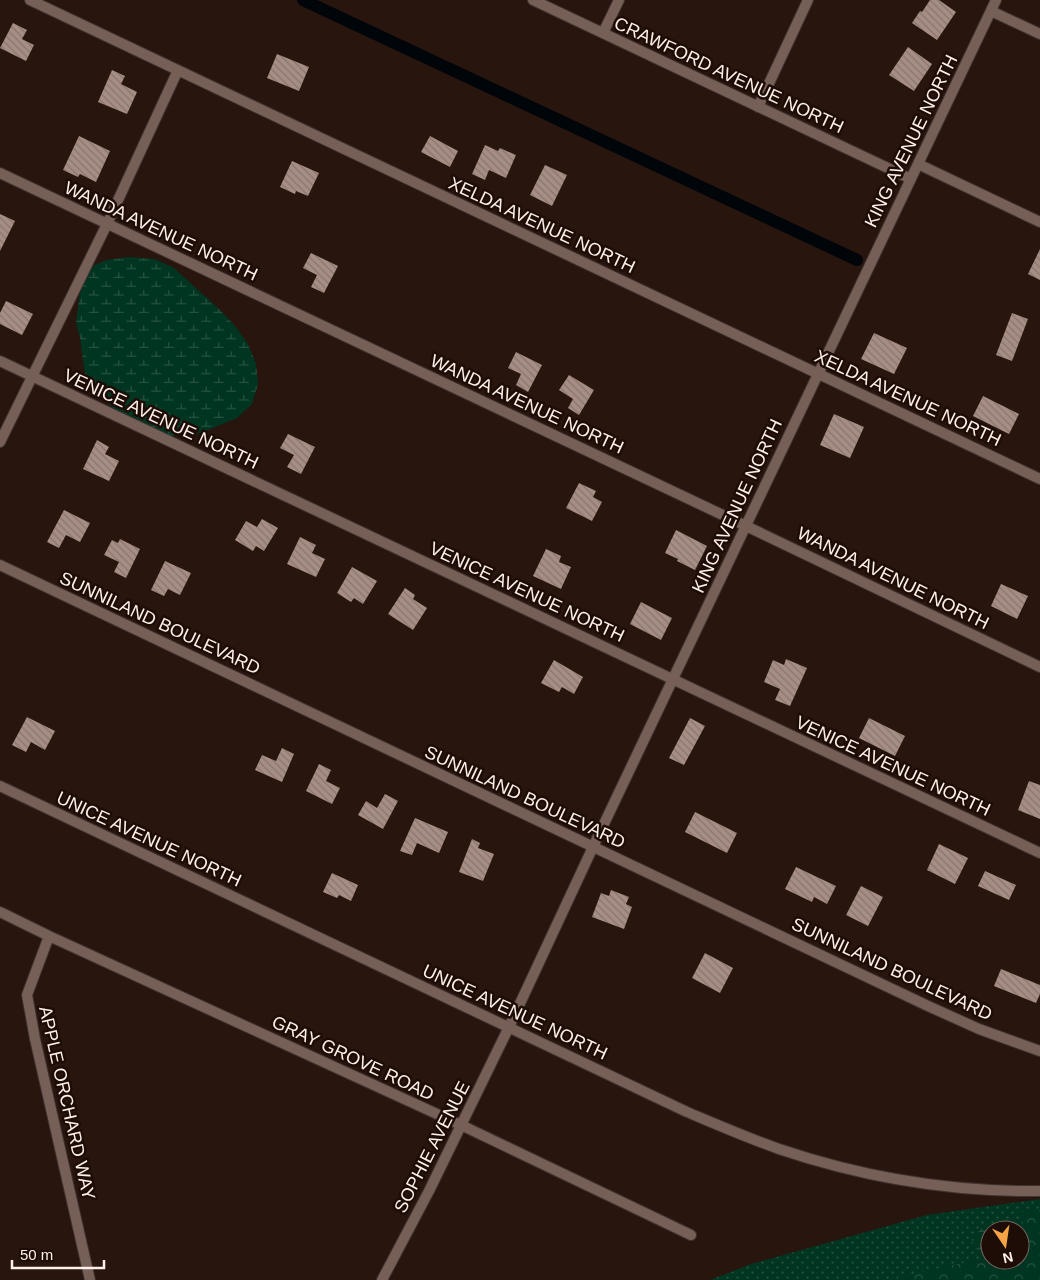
<svg xmlns="http://www.w3.org/2000/svg" width="1040" height="1280" viewBox="0 0 1040 1280" font-family="Helvetica,sans-serif">
  <defs>
    <pattern id="grass-dots" width="8" height="8" patternUnits="userSpaceOnUse" patternTransform="scale(1.25)"><rect width="8" height="8" fill="#003521"/><path d="M2 2h.1M6 6h.1" fill="none" stroke="#265341" stroke-width="1.8" stroke-linecap="round"/></pattern>
    <pattern id="wetland-marsh" width="20" height="14" patternUnits="userSpaceOnUse" patternTransform="scale(1.25)"><rect width="20" height="14" fill="#003521"/><path d="M1 5h8M5 5V1M11 12h8M15 12V8" fill="none" stroke="#265341"/></pattern>
    <pattern id="park-crowns" width="20" height="18" patternUnits="userSpaceOnUse" patternTransform="scale(1.25)"><rect width="20" height="18" fill="#003521"/><path d="M2 6a3 3 0 1 1 6 0M12 15a3 3 0 1 1 6 0" fill="none" stroke="#265341"/></pattern>
    <pattern id="building-back-hatch" width="6" height="6" patternUnits="userSpaceOnUse" patternTransform="scale(1.25)"><rect width="6" height="6" fill="#a78e85"/><path d="M-1 5l2 2M0 0l6 6M5-1l2 2" fill="none" stroke="#87766f"/></pattern>
  </defs>
  <rect width="100%" height="100%" fill="#28150e"/>
  <path fill="url(#grass-dots)" d="M1040,1199V1225L984,1226L991,1280H710L751,1264L927,1215Z"/>
  <path fill="url(#wetland-marsh)" fill-rule="evenodd" d="M129,257L155,259L174,268L220,310L235,326L248,344L256,364L258,384L252,404L237,418L201,433L169,436L115,411L85,375L80,338L76,322L80,292L83,280L91,267L106,260Z
    M1009,1223L1040,1225V1280H991L971,1239L984,1226ZM990,1230H1020V1260H990Z"/>
  <path fill="url(#park-crowns)" d="M1040,1210V1280H886L990,1257V1260H1020V1250L1029,1248L1020,1211Z"/>
  <g fill="none" stroke-linecap="round" stroke-linejoin="round">
    <path stroke="#00050a" stroke-width="12" d="M303,0L857,260"/>
  </g>
  <path fill="url(#building-back-hatch)" d="M930,0H939L956,12L937,40L912,23L920,11L922,12Z
    M13,23L27,30L22,39L34,45L26,61L0,48Z
    M908,47L932,64L914,91L889,75Z
    M277,54L309,67L299,91L267,78Z
    M112,70L125,76L121,84L137,92L127,114L98,102Z
    M79,136L110,151L96,182L80,174L78,177L63,170Z
    M430,136L458,151L450,167L421,152Z
    M485,145L498,151L500,148L516,155L506,178L489,170L485,180L472,174Z
    M292,161L319,173L308,196L296,191L295,194L280,187Z
    M545,165L567,175L552,206L530,195Z
    M0,214L15,221L0,251Z
    M1040,249V280L1028,274Z
    M311,253L338,266L324,293L311,287L317,275L303,268Z
    M6,301L33,314L22,335L0,324V313Z
    M1012,313L1028,319L1012,361L996,355Z
    M874,333L907,348L894,374L861,359Z
    M516,352L542,365L528,392L516,385L521,374L508,368Z
    M569,375L594,390L579,415L568,408L573,399L559,390Z
    M983,396L1019,414L1009,434L973,416Z
    M834,414L864,427L850,458L820,445Z
    M288,434L315,447L301,474L287,467L294,455L280,448Z
    M97,440L109,447L105,454L119,461L109,481L83,469Z
    M579,483L596,491L593,497L602,502L592,521L566,508Z
    M64,510L90,523L80,542L66,535L59,548L47,542Z
    M262,519L278,528L264,551L256,546L253,551L235,540L246,521L257,527Z
    M676,530L707,546L695,570L677,561L678,559L665,553Z
    M300,537L316,545L312,553L325,559L316,577L287,564Z
    M120,539L140,549L126,578L114,572L119,562L104,555L112,540L118,543Z
    M546,549L561,556L559,562L571,567L561,589L533,576Z
    M165,561L191,573L180,595L168,589L164,596L151,590Z
    M352,567L377,581L363,604L354,598L351,602L337,593Z
    M1001,584L1028,596L1017,619L991,606Z
    M405,588L415,595L413,599L427,608L413,630L388,614Z
    M641,602L672,618L661,640L630,624Z
    M786,659L807,668L790,706L775,700L780,689L764,682L773,660L784,665Z
    M554,660L583,677L574,694L562,687L559,692L541,683Z
    M27,717L55,731L45,750L31,742L26,752L12,745Z
    M690,718L705,726L684,765L669,758Z
    M869,718L905,736L895,756L859,738Z
    M282,748L294,754L282,782L255,770L262,755L276,761Z
    M319,764L331,770L326,781L340,788L332,804L306,791Z
    M1029,781L1040,785V819L1018,810Z
    M385,794L398,801L383,829L358,815L366,801L377,808Z
    M695,812L737,833L727,853L685,832Z
    M415,818L448,832L439,853L417,843L412,855L400,851Z
    M472,839L480,843L478,848L494,854L483,881L459,872Z
    M939,844L968,858L955,884L927,870Z
    M796,867L836,886L827,904L814,897L812,902L785,889Z
    M985,871L1016,885L1009,900L978,886Z
    M332,873L358,885L351,901L339,895L337,898L323,892Z
    M861,886L883,897L868,926L846,915Z
    M611,890L629,897L626,904L632,907L624,929L592,917L601,893L609,896Z
    M705,953L733,968L720,993L692,978Z
    M1001,969L1040,985V994L1036,1003L994,986Z"/>
  <g fill="none" stroke-linecap="round" stroke-linejoin="round">
    <g stroke="#3f322f" stroke-width="12">
      <path id="street" d="M30,0L1040,479
        M533,0L911,179
        M991,11L1040,34
        M603,33L619,0
        M758,107L808,0
        M918,164L1040,222
        M0,173L746,526L1040,667
        M0,361L1040,853
        M0,442L107,224L178,70
        M0,565L928,1006L979,1029L1040,1051
        M0,786L687,1112C718,1125 748,1138 779,1149C862,1177 952,1192 1040,1191
        M0,912L49,936L461,1125L691,1235
        M49,936L27,995L35,1039L90,1280
        M382,1280L429,1191L509,1027L593,847L996,0"/>
    </g>
    <use href="#street" stroke="#765f57" stroke-width="10"/>
  </g>
  <g text-anchor="middle" dominant-baseline="central" stroke-width="5" stroke-linejoin="round" paint-order="stroke">
    <g font-size="18" fill="#fdf0ea" stroke="#1e0c06">
      <text transform="translate(729 75) rotate(25)">CRAWFORD AVENUE NORTH</text>
      <text transform="translate(911 141) rotate(-64)">KING AVENUE NORTH</text>
      <text transform="translate(542 225) rotate(25)">XELDA AVENUE NORTH</text>
      <text transform="translate(161 231) rotate(25)">WANDA AVENUE NORTH</text>
      <text transform="translate(908 398) rotate(25)">XELDA AVENUE NORTH</text>
      <text transform="translate(527 404) rotate(25)">WANDA AVENUE NORTH</text>
      <text transform="translate(161 419) rotate(25)">VENICE AVENUE NORTH</text>
      <text transform="translate(737 506) rotate(-65)">KING AVENUE NORTH</text>
      <text transform="translate(893 578) rotate(26)">WANDA AVENUE NORTH</text>
      <text transform="translate(527 592) rotate(25)">VENICE AVENUE NORTH</text>
      <text transform="translate(160 623) rotate(25)">SUNNILAND BOULEVARD</text>
      <text transform="translate(893 766) rotate(25)">VENICE AVENUE NORTH</text>
      <text transform="translate(525 797) rotate(25)">SUNNILAND BOULEVARD</text>
      <text transform="translate(149 839) rotate(25)">UNICE AVENUE NORTH</text>
      <text transform="translate(892 969) rotate(25)">SUNNILAND BOULEVARD</text>
      <text transform="translate(515 1012) rotate(25)">UNICE AVENUE NORTH</text>
      <text transform="translate(353 1058) rotate(25)">GRAY GROVE ROAD</text>
      <text transform="translate(67 1103) rotate(77)">APPLE ORCHARD WAY</text>
      <text transform="translate(432 1147) rotate(-63)">SOPHIE AVENUE</text>
    </g>
  </g>
  <g transform="translate(1005 1245) rotate(167)"><circle r="24" fill="#1e0c06" stroke="#776761"/>
  <path d="M0-4L9 19L0 12L-9 19Z" fill="#f5a345"/>
  <text y="-8" font-size="14" font-weight="bold" text-anchor="middle" fill="#fdf0ea">N</text>
  </g>
  <path d="M12 1260v8h92v-8" fill="none" stroke="#fdf0ea" stroke-width="2.5"/>
  <text x="20" y="1260" font-size="15" fill="#fdf0ea" stroke="#1e0c06" stroke-width="4" paint-order="stroke">50 m</text>
</svg>
